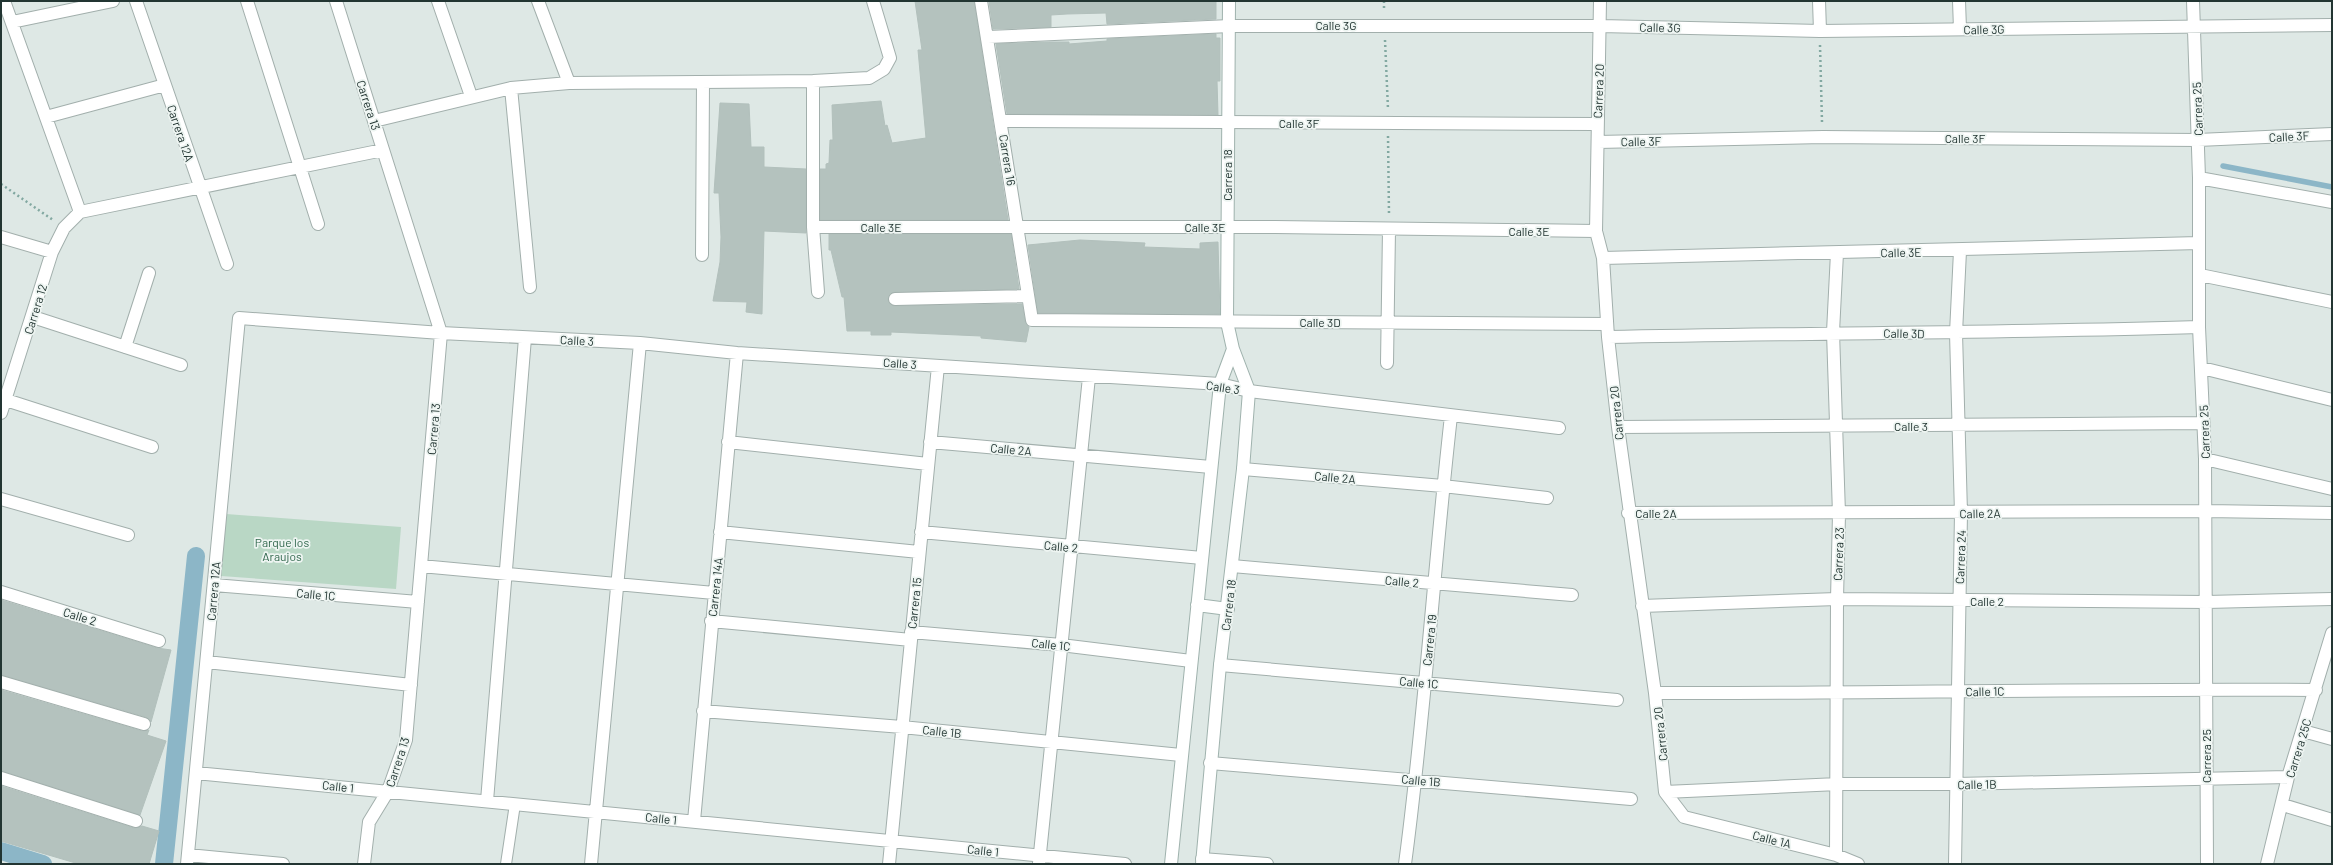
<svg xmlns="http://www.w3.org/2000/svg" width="2333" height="865" viewBox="0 0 2333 865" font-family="Barlow,sans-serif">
  <rect width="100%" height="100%" fill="#dee8e5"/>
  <path fill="#b9d7c5" d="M226,514L401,527L396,589L221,576Z"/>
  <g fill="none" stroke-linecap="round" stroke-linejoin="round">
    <path stroke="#8cb6c7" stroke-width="5.5" d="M2223,166L2332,187"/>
    <path stroke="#8cb6c7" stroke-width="18" d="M1,851L43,864
      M164,864L196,556"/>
  </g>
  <path fill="#b4c2be" stroke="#b2c0bc" d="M915,1H974L1008,220H820V169H826V164L829,163L830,140H833L832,105L881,101L885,126L887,125L892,143L926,138L918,50H922Z
    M989,1H1216V19L1107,24L1106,13L1067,14L1051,15V27L993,29Z
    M1216,34V38H1220V81H1217L1218,115L1007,114L996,44L1050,42H1069V44L1107,41V39Z
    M720,103L749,104L751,147H764V167L806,169V233L764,231L762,314L746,312L747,302L713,301L720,262L721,237L719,193H714Z
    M829,234H1011L1019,289L895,292L889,295L888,300L891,305L895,306L1022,304L1025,321L1029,327L1026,342L981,338V336L891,332V335H871V331H847L844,297H842L831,250H829Z
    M1080,240L1145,243L1144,247L1200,249V243L1218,242L1220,314L1038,313L1028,245Z
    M1,600L157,648L171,650L151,722L146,717L1,675Z
    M1,690L142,731L149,730L147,735L166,741L140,815L1,771Z
    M1,786L134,828L142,826L159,831L149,864H79L1,841Z"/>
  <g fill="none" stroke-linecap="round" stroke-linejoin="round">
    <g stroke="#a2afac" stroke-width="12">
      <path id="lane" d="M506,864L515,804"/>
    </g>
    <g stroke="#a2afac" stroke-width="14">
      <path id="street" d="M4,1L80,212
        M136,1L227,264
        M247,1L318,224
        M336,1L441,333L406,740L388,791L369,822L364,864
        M438,1L471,96
        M538,1L569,83
        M981,1L1032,320L1607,324
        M1600,1L1596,231L1603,258L1608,337L1618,427L1655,693L1665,792L1684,817L1836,855L1858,864
        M1819,1L1820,31
        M1959,1L1960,29
        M2193,1L2199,178V327L2205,459L2207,864
        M12,22L113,1
        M988,37L1230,26H1600L1820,31L2332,25
        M813,81V227L818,292
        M511,88L530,287
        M46,117L165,85
        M374,121L511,88L569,83L813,81L869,78L884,69L890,58L873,1
        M1002,121L1597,124
        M1598,142L1823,137L2198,140L2332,134
        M2199,178L2332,202
        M80,212L383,150
        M813,227H1275L1596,231
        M1,237L52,252
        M702,255L703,82
        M1603,258L2199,243
        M2200,275L2332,302
        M895,299L1028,296
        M33,317L181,365
        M1608,337C1805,333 2002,333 2199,327
        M125,347L149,273
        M1387,363L1389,230
        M2202,368L2332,400
        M6,400L152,447
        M1,413L52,252L64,228L80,212
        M1618,427L2204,423
        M728,442L928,464
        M930,442L1211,467
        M2205,459L2332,489
        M1243,469L1443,486L1547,498
        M1,499L128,535
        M1628,513L2206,511L2332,513
        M720,532L919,552
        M921,532L1202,558
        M421,566L714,593
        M1232,566L1572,595
        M214,585L418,602
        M1,592L159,641
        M1642,606L1837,599L2207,602L2332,599
        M711,621L911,640
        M911,632L1061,645L1191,661
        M207,662L411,685
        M1220,665L1617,700
        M1,682L144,724
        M1655,693C1875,694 2096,688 2316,690
        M703,711L902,727L1181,755
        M2303,731L2332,739
        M1210,763L1631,799
        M196,773L1125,864
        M1,778L136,821
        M1665,792L1838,784H1956L2288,777
        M487,801L525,338
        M2283,805L2332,820
        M694,821L737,353
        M188,855L283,864
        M1836,855L1837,599L1839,514L1833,332L1837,253
        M1202,859L1267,864
        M1039,863L1089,377
        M187,864L239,318L441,333L640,343L737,353L1220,384L1249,391L1559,428
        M591,864L640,343
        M889,864L938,366
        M1405,864C1425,715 1434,565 1451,416
        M1955,864L1961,513L1956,333L1960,251
        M2267,864L2288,777L2332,633"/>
    </g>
    <g stroke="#9fb2ad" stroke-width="14">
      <path id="secondary" d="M1197,605L1228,609
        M1171,864L1220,384L1233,349
        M1202,864L1220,665L1243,469L1249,391L1233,349L1227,322L1229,1"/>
    </g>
    <path stroke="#82a8a1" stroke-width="2.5" stroke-dasharray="2 3" stroke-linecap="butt" d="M1384,1V11
      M1385,40L1388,109
      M1820,45L1822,122
      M1388,136L1389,215
      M1,184L53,220"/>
    <use href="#lane" stroke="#fff" stroke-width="10"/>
    <use href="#street" stroke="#fff" stroke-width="12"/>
    <use href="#secondary" stroke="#fff" stroke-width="12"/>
  </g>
  <g text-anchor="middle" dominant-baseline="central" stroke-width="3.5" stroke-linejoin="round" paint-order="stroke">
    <g font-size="12" fill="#223532" stroke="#eef5f2">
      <text x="1336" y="25">Calle 3G</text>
      <text transform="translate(1660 27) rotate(1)">Calle 3G</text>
      <text transform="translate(1984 29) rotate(-1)">Calle 3G</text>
      <text transform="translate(1598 91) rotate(-88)">Carrera 20</text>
      <text transform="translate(369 105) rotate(72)">Carrera 13</text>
      <text transform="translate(2197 109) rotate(-92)">Carrera 25</text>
      <text x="1299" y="123">Calle 3F</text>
      <text transform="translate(181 133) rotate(71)">Carrera 12A</text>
      <text transform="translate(2289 136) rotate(-3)">Calle 3F</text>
      <text x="1965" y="138">Calle 3F</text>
      <text transform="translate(1641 141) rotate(-1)">Calle 3F</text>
      <text transform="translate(1008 160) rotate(81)">Carrera 16</text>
      <text transform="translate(1227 175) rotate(-90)">Carrera 18</text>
      <text x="881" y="227">Calle 3E</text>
      <text x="1205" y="227">Calle 3E</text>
      <text x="1529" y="231">Calle 3E</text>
      <text transform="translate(1901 252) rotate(-1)">Calle 3E</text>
      <text transform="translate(35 309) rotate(-73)">Carrera 12</text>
      <text x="1320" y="322">Calle 3D</text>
      <text transform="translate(1904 333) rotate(1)">Calle 3D</text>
      <text transform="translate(577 340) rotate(3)">Calle 3</text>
      <text transform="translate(900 363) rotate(4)">Calle 3</text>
      <text transform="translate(1223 387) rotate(8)">Calle 3</text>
      <text transform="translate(1616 413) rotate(-96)">Carrera 20</text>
      <text x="1911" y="426">Calle 3</text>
      <text transform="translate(433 429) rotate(-85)">Carrera 13</text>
      <text transform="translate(2204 432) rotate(-92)">Carrera 25</text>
      <text transform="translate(1011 449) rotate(5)">Calle 2A</text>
      <text transform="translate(1335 477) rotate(5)">Calle 2A</text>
      <text x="1656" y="513">Calle 2A</text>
      <text transform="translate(1980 513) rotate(-1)">Calle 2A</text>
      <text transform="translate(1061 546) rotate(5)">Calle 2</text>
      <text transform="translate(1838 554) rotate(-88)">Carrera 23</text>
      <text transform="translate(1960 557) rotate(-88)">Carrera 24</text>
      <text transform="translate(1402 581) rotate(5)">Calle 2</text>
      <text transform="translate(715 587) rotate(-84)">Carrera 14A</text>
      <text transform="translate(213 591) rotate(-85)">Carrera 12A</text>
      <text transform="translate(316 594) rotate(5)">Calle 1C</text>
      <text x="1987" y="601">Calle 2</text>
      <text transform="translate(914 603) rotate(-84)">Carrera 15</text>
      <text transform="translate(1228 605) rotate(-83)">Carrera 18</text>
      <text transform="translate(80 616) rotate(17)">Calle 2</text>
      <text transform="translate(1429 640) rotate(-84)">Carrera 19</text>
      <text transform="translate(1051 644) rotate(6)">Calle 1C</text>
      <text transform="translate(1419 682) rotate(5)">Calle 1C</text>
      <text transform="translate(1985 691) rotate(-1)">Calle 1C</text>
      <text transform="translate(942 731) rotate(6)">Calle 1B</text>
      <text transform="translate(1660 734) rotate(-96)">Carrera 20</text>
      <text transform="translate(2298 748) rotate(-73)">Carrera 25C</text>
      <text transform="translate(2206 756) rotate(-90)">Carrera 25</text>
      <text transform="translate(397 762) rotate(-72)">Carrera 13</text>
      <text transform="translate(1421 780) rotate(5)">Calle 1B</text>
      <text transform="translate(1977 784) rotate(-1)">Calle 1B</text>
      <text transform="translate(338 786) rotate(6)">Calle 1</text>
      <text transform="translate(661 818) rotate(6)">Calle 1</text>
      <text transform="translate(1772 839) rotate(14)">Calle 1A</text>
      <text transform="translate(983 850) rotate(6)">Calle 1</text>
    </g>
    <g font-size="12" fill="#31674d" stroke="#eef5f2">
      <text x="282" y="542">Parque los<tspan x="282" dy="14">Araujos</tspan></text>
    </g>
  </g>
  <rect width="2333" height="865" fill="none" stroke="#223532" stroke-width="4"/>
</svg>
